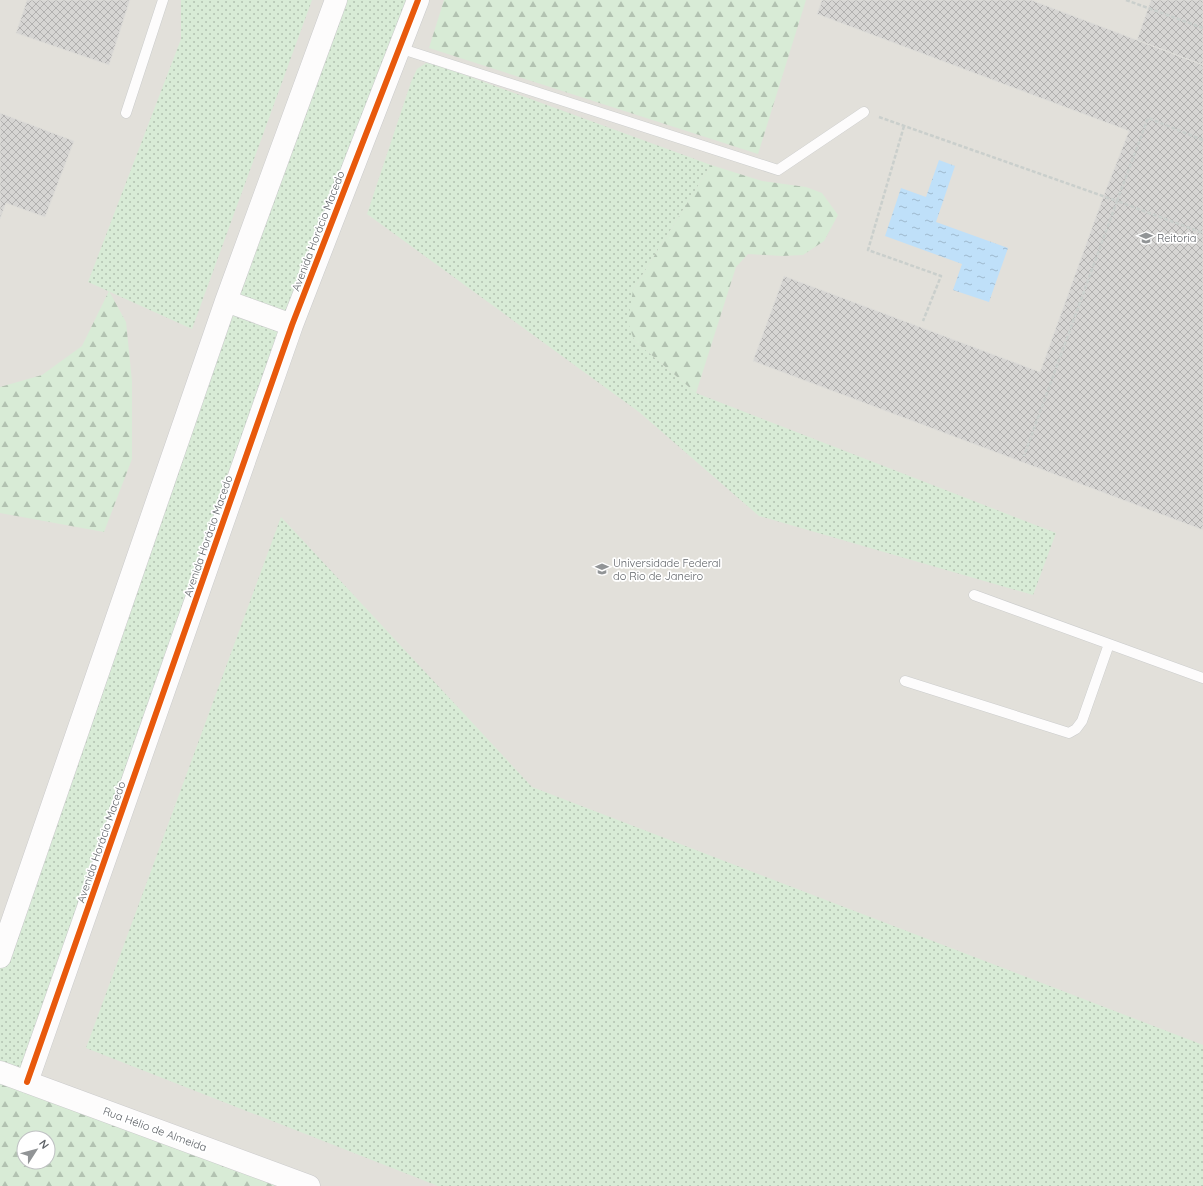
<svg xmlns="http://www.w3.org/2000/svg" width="1203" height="1186" viewBox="0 0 1203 1186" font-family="Quicksand,sans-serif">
  <defs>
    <pattern id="grass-dots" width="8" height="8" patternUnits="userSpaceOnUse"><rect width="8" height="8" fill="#d8ebd6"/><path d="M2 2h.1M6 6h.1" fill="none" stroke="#b2c2b1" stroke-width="1.8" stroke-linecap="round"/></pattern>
    <pattern id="forest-firs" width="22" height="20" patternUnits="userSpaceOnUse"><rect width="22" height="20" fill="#d8ebd6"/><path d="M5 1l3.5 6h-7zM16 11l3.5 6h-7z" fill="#b2c2b1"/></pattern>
    <pattern id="water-ripples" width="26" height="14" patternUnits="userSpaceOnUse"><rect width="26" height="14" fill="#bfe0f9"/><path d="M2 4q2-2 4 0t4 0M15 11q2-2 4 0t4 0" fill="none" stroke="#9eb9cd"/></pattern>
    <pattern id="building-cross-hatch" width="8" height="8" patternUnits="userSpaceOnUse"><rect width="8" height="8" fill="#d6d5d3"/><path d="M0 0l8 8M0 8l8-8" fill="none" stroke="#b1b0af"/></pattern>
  </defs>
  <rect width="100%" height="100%" fill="#efeeea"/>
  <path fill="#e2e0da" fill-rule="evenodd" d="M0,0H1203V1186H0ZM24,1138H48V1162H24Z"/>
  <path fill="url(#grass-dots)" d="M181,0H312L192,329L88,282L181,39Z
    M336,0H418L27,1082L0,1072V957Z
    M426,63L440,66L711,165L633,290L634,340L696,393L1056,533L1033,595L759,516L639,412L367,214L411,82L417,69Z
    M281,517L532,787L1203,1045V1186H438L86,1048Z"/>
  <path fill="url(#forest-firs)" fill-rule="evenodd" d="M444,0H806L758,154L429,48Z
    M711,165L762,181L806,187L822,193L838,215L824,241L803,255L782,256L748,254L736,267L696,393L634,340L628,322L633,290Z
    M109,291L126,322L132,381V459L104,532L0,513V387L42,375L82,346Z
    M0,1077L276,1186H0ZM24,1138H48V1162H24Z"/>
  <path fill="url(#water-ripples)" d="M939,160L955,166L936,222L1008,248L989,302L953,290L962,264L885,236L901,188L926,197Z"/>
  <path fill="url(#building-cross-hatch)" stroke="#deddd9" d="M27,0H130L109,65L16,33Z
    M822,0H1031L1203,65V530L753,361L784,276L1040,372L1102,200L1129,131L817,14Z
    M1151,0H1203V65L1137,40Z
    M0,113L74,141L45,217L6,203L0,219Z"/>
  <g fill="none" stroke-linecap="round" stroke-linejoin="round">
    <g stroke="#cbcccc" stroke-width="11">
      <path id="lane" d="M399,48L778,170L864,112
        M126,113L163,0
        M974,595L1203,678
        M905,681L1069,733L1076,729L1082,721L1109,644"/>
    </g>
    <g stroke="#cacacb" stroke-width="23">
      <path id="secondary" d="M226,301L292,325
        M0,957L226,301L336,0
        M0,1072L309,1186
        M27,1082L292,325L418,0"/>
    </g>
    <path stroke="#cacfcc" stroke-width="2.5" stroke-dasharray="4 2" stroke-linecap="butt" d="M1126,0L1203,28
      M879,117L1117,201L1024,456
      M904,126L868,250L941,276L923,321
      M1203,140L1148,118L1117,201L1203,233"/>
    <use href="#lane" stroke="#fdfcfc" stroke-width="10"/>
    <use href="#secondary" stroke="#fdfcfc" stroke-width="22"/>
    <g stroke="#fff" stroke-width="8">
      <path id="cycleway" d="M27,1082L292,325L418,0"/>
    </g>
    <use href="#cycleway" stroke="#e8590c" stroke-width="6"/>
  </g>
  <defs>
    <g id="university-bare" transform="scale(1.08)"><path d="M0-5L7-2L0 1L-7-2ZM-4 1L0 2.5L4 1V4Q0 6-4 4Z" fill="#919496" stroke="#fff" stroke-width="2.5" paint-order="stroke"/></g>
  </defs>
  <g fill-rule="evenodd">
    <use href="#university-bare" x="1146" y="238"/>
    <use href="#university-bare" x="602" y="569"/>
  </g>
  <g text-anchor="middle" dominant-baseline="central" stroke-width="3.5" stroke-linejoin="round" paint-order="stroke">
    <g font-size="11" fill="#5f6368" stroke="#fff">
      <text transform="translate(318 231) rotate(-69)">Avenida Horácio Macedo</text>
      <text transform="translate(208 536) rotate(-71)">Avenida Horácio Macedo</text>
      <text transform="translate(101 842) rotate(-71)">Avenida Horácio Macedo</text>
      <text transform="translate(155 1129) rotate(20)">Rua Hélio de Almeida</text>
    </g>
    <g font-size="11" fill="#5f6368" stroke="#fff" text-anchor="start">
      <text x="1157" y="238">Reitoria</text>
      <text x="613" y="563">Universidade Federal<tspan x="613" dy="13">do Rio de Janeiro</tspan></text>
    </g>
  </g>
  <g transform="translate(36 1150) rotate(54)"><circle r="19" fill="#ffffff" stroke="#bfc1c3"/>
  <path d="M0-3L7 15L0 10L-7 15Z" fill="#919496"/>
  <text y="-6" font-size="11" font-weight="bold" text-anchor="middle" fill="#5f6368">N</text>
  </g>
</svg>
